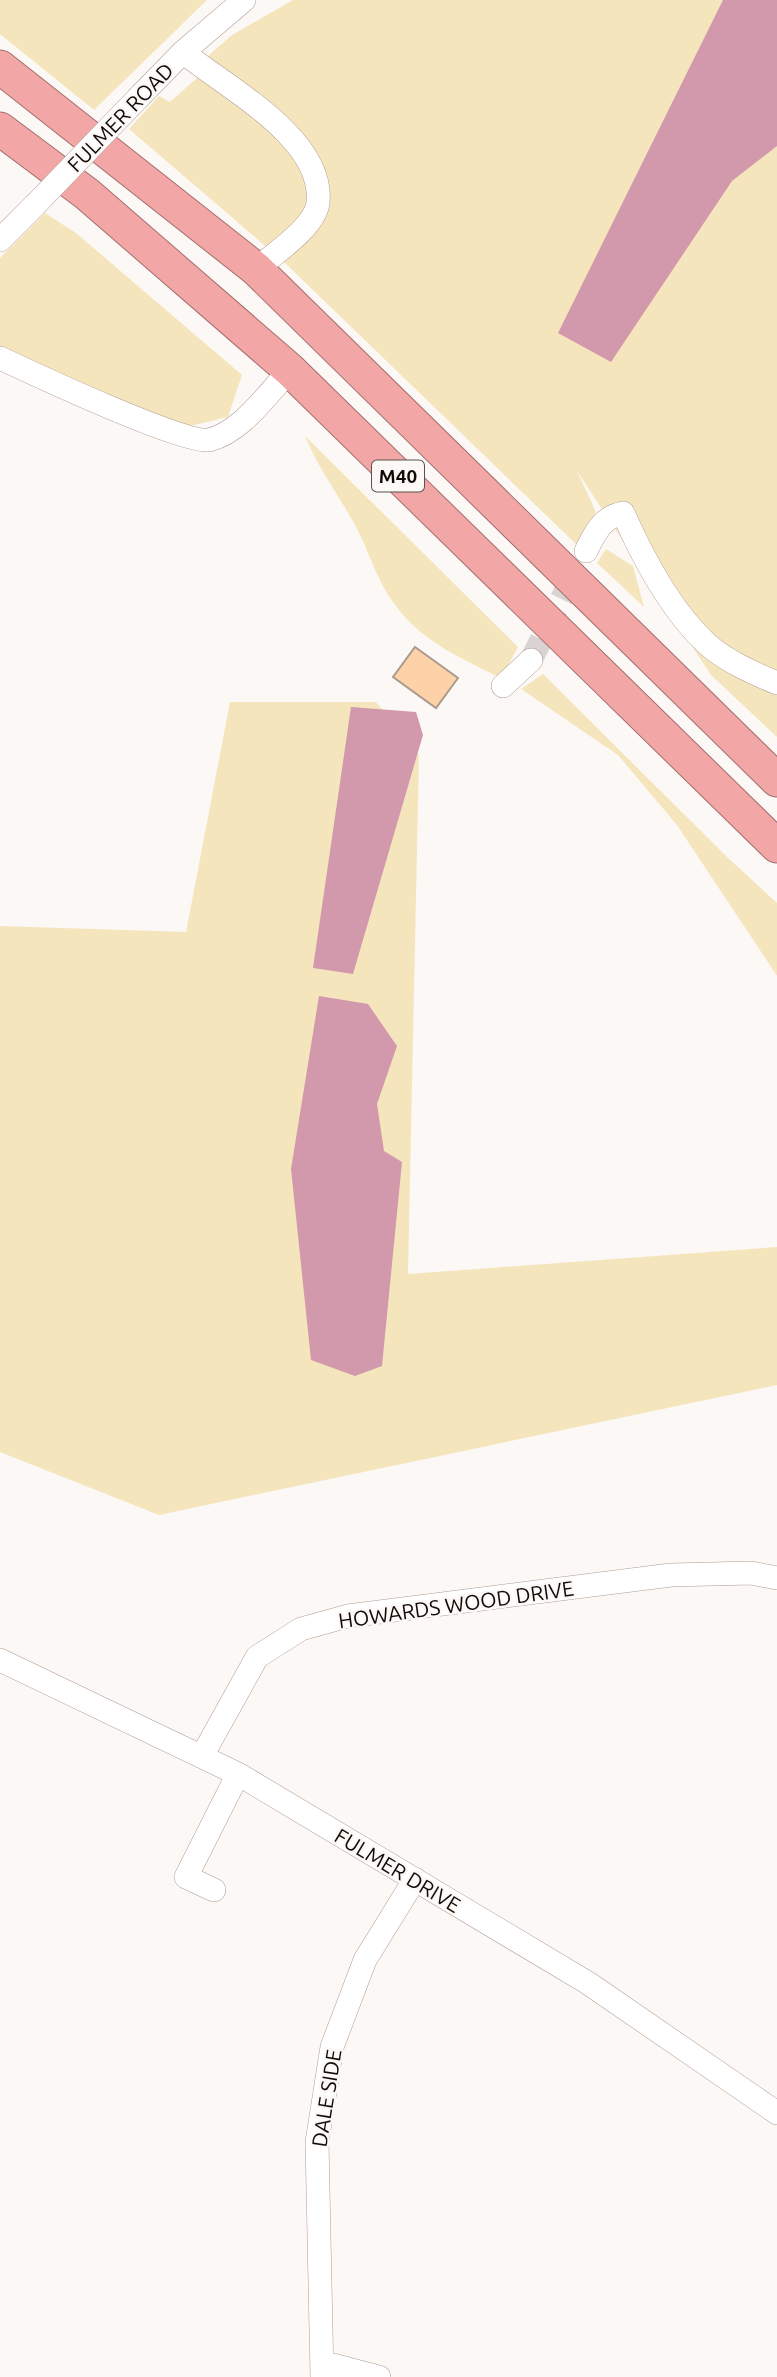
<svg xmlns="http://www.w3.org/2000/svg" width="777" height="2377" viewBox="0 0 777 2377" font-family="Ubuntu,sans-serif">
  <rect width="100%" height="100%" fill="#fcf8f6"/>
  <path fill="#f5e5bd" d="M0,0H207L94,110L0,34Z
    M293,0H777V737L711,675L577,471L596,512L580,548L285,263L129,129L159,96L170,102L214,63L208,56L232,35Z
    M45,213L76,233L242,375L228,417L190,426L132,408L0,350V258Z
    M305,436L518,647L501,678C463,659 422,642 396,606C377,582 369,551 355,525C338,494 318,468 305,436Z
    M606,549L633,566L644,607L597,563Z
    M543,674L726,856L777,903V976L677,825L618,755L521,689Z
    M230,702H376L419,755L408,1274L777,1247V1385L159,1515L0,1452V926L186,932Z"/>
  <path fill="#d298ac" d="M723,0H777V146L732,181L611,362L558,333Z
    M351,707L416,712L423,735L353,974L313,968Z
    M319,996L368,1004L397,1046L377,1104L384,1151L402,1162L382,1366L355,1376L311,1360L291,1169Z"/>
  <path fill="#fed2a8" stroke="#ab9b8c" stroke-width="2" d="M415,647L458,678L436,708L393,677Z"/>
  <g fill="none" stroke-linecap="round" stroke-linejoin="round">
    <path stroke="#d9d4d2" stroke-width="23" stroke-dasharray="23 11" stroke-linecap="butt" d="M531,660L578,566"/>
    <g stroke="#b19c94" stroke-width="24">
      <path id="minor" d="M183,52C225,87 325,138 318,203C315,227 274,254 256,269
        M139,97L183,52L244,0
        M0,240L35,205
        M0,358C32,373 185,445 209,440C242,432 268,393 290,370
        M586,551C595,533 602,517 623,513C643,558 670,610 707,644C726,661 753,673 777,683
        M503,686L531,660
        M0,1660L238,1774L588,1983L777,2113
        M202,1756L257,1657L301,1629L348,1616L671,1575L751,1573L777,1578
        M214,1890L186,1877L238,1774
        M322,2362L379,2377
        M322,2377L317,2142L332,2047L365,1960L415,1879"/>
    </g>
    <g stroke="#a36f6e" stroke-width="35">
      <path id="highway" d="M0,67L256,269L777,780
        M0,129L87,194L290,370L777,846"/>
    </g>
    <use href="#minor" stroke="#fff" stroke-width="23"/>
    <use href="#highway" stroke="#f2a6a6" stroke-width="33"/>
    <g stroke="#b19c94" stroke-width="24" stroke-linecap="butt">
      <path id="minor-bridge" d="M35,205L139,97"/>
    </g>
    <use href="#minor-bridge" stroke="#fff" stroke-width="23"/>
  </g>
  <g text-anchor="middle" dominant-baseline="central" stroke-width="5" stroke-linejoin="round" paint-order="stroke">
    <rect fill="#fcf8f6" stroke="#58514f" stroke-width="2" x="372" y="460.5" width="52" height="31" rx="5"/>
    <g font-size="19" font-weight="bold" fill="#110a07">
      <text x="398" y="476">M40</text>
    </g>
    <g font-size="21" fill="#110a07" stroke="#fcf8f6">
      <text transform="translate(120 117) rotate(-46)">FULMER ROAD</text>
      <text transform="translate(456 1604) rotate(-8)">HOWARDS WOOD DRIVE</text>
      <text transform="translate(398 1870) rotate(31)">FULMER DRIVE</text>
      <text transform="translate(326 2098) rotate(-81)">DALE SIDE</text>
    </g>
  </g>
</svg>
